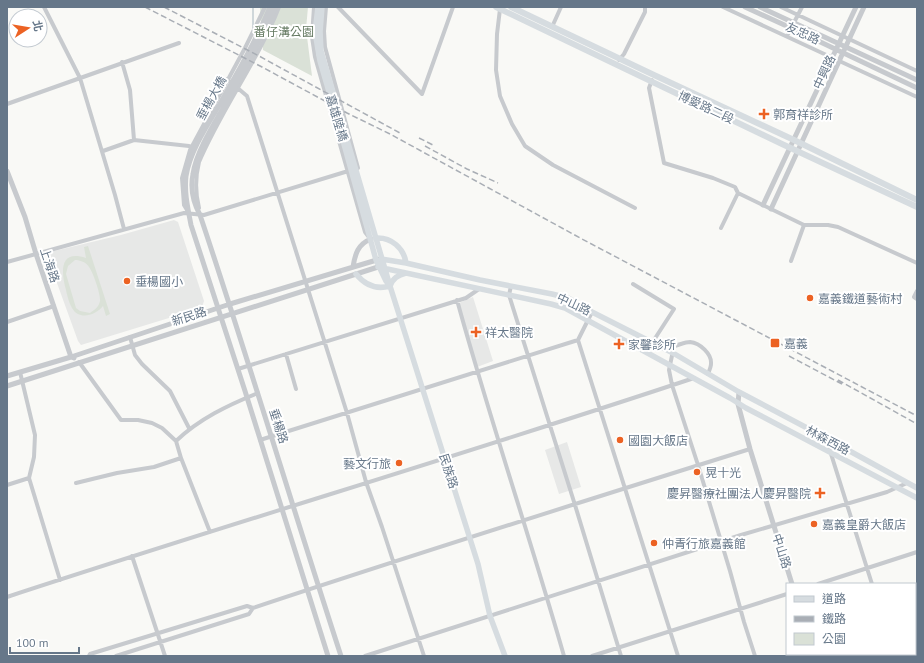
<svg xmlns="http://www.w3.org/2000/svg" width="924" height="663" viewBox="0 0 924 663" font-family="'PT Sans','Noto Sans TC',sans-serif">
  <rect width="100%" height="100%" fill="#f9f9f6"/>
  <path fill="#e7e8e7" d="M174,220L178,222L204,301L202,307L195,310L81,345L78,341L49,261L50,252L121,235Z
    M473,297L493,361L477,367L459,303Z
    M567,442L581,487L559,494L545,450Z"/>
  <path fill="#dae1d7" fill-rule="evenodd" d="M260,7H308L306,29L312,76L263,50Z
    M88,246L110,314L106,316L103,306C96,315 79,321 72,308C69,303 67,295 66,290C61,272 59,249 86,258L84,247ZM75,260C80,260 86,262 89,267C93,272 101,295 100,301C99,307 94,310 90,313L80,311L76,308L66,274L68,266Z"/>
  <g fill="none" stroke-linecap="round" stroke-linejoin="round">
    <path stroke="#c1cbd0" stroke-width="1.5" d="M253,29V7"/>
    <path stroke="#c7cace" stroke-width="4" d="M44,7L80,78L115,195L124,229
      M314,7L312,37L315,57L365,232L368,236
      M326,7L324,31L325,47L358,168
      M338,7L422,94L453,7
      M723,7L917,97
      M781,7L917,71
      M500,9L497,34L496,70L500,96L512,124L525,146L553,165L635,208
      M552,27L561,7
      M787,36C792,26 797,17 802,7
      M619,60L624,54L645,12V7
      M122,62L130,90L134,140
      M227,79L247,96L347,413L366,482L382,527L424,656
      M652,80L649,88L664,163L713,178L735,187L738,193L804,225H828L838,227L917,263
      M7,104L179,43
      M103,151L134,140L189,146
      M199,208C195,192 195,178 199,162C222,108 258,61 279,7
      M187,210L184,205L182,178L190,150L245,48L265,7
      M721,228L738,193
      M791,261L804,225
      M7,262L184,213L204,215L345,172
      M633,284L674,309L652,343
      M511,286L509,295L575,505L621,656
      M917,291L914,297L917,299
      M457,300C490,420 530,537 564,656
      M7,322L54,306
      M130,337L135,355L142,364L170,391L189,428
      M578,340L678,656
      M578,340L592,312
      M286,354L296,389
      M79,362L121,420H138L152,423L162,428L176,441L181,458L210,532
      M238,369L466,298L479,289
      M20,372L35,435L34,457L29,478L60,580
      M708,374C709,371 711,367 711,364C712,354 700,343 690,342C685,342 679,345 674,346L669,370L672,385L698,465L730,571L744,622L755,656
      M826,438L872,584
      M260,440L578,340
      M176,441C199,419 228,405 258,393
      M76,483L117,473L154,467L181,458
      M7,485L29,478
      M132,556L165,656
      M818,584L917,552
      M7,597C235,522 466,454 694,378
      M896,654L897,656
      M89,656L90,654L247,606L253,608
      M116,656L249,614L253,608C418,553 584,501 750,449
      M365,656L741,535L887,492L907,483
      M592,656L787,594"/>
    <path stroke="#c7cace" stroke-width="5" d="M270,7C257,40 238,71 221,102C208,124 190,151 186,176C184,192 188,209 191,225L245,391L328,656
      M275,7C261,41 243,72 225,105C214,124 196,152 193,174C190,189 193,202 200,215C249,361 293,509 341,656
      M745,7L791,28L917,88
      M760,7L917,80
      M7,171L25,217L36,254L71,357L74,358
      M763,205L856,7
      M771,209L864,7
      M353,267C355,254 358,244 371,239
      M7,376L71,357L230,304L380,259
      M7,386L378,267
      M739,392L738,404L750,449L792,584
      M818,654L819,656"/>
    <path stroke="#d6dce0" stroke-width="5.5" d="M318,7L315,32L320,61L339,126L376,260L386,281L390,286L478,564L490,616L505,656
      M322,7L320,32L321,51L390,286C393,278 398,275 406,273
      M376,238C391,237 404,248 406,263
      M381,259L406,263L480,280L552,294L568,298L592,312L673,353L739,392L826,438L917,488
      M378,267L551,304L565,308L730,398L746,408L917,498
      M356,274C365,285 376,290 390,286
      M915,636L917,635
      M851,656L858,654"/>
    <path stroke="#d6dce0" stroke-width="6" d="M496,7L782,144L917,207
      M511,7L654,75L794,140L917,200"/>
    <path stroke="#a9aeb5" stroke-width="1.5" stroke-dasharray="6 3" stroke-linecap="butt" d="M145,7L262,67L347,113L390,134L582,239L917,416
      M164,7L259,56L400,133
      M419,138L433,145
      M425,146L467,169L498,183
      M789,356L842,384
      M838,380L917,424"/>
  </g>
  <g fill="#ec6223" stroke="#fff" stroke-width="1.5">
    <path d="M762 108h4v4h4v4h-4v4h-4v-4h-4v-4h4z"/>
    <circle cx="127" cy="281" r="4"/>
    <circle cx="810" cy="298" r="4"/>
    <path d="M474 326h4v4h4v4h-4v4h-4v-4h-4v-4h4z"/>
    <rect x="770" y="338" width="10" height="10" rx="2"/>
    <path d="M617 338h4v4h4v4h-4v4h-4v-4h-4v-4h4z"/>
    <circle cx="620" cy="440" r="4"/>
    <circle cx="399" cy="463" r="4"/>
    <circle cx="697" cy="472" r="4"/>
    <path d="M818 487h4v4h4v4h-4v4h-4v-4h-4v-4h4z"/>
    <circle cx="814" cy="524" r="4"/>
    <circle cx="654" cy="543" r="4"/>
  </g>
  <g text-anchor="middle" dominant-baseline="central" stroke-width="4" stroke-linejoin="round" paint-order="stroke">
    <g font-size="12" fill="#657a62" stroke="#fff">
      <text x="284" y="31">番仔溝公園</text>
    </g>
    <g font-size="12" fill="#667789" stroke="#fff">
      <text transform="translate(803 33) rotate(25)">友忠路</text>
      <text transform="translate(824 72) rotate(-65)">中興路</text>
      <text transform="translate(211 98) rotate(-61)">垂楊大橋</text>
      <text transform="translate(706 107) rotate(25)">博愛路二段</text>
      <text transform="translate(337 118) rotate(73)">嘉雄陸橋</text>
      <text transform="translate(50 265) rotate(71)">上海路</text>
      <text transform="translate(574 304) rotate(25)">中山路</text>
      <text transform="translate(189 316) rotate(-18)">新民路</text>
      <text transform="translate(279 426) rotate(72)">垂楊路</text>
      <text transform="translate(828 440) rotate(28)">林森西路</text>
      <text transform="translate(449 471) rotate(72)">民族路</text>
      <text transform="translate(782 551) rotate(72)">中山路</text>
    </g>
    <g font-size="12" fill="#667789" stroke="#fff" text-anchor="start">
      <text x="773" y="114">郭育祥診所</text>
      <text x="135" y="281">垂楊國小</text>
      <text x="818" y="298">嘉義鐵道藝術村</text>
      <text x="485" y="332">祥太醫院</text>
      <text x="784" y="343">嘉義</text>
      <text x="628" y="344">家馨診所</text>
      <text x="628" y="440">國園大飯店</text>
      <text x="391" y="463" text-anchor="end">藝文行旅</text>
      <text x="705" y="472">晃十光</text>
      <text x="811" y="493" text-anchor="end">慶昇醫療社團法人慶昇醫院</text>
      <text x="822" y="524">嘉義皇爵大飯店</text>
      <text x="662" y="543">仲青行旅嘉義館</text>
    </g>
  </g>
  <rect width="924" height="663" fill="none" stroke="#667789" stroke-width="16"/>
  <rect x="786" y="583" width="130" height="72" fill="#ffffff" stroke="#c2c9d0"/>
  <rect x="794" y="596" width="20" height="6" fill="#d6dce0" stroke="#c2c9d0"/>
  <text x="822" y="603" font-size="12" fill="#667789">道路</text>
  <rect x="794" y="616" width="20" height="6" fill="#a9aeb5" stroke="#c2c9d0"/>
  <text x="822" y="623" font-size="12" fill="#667789">鐵路</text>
  <rect x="794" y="633" width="20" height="12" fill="#dae1d7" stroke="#c2c9d0"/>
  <text x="822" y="643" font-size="12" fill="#667789">公園</text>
  <g transform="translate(28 28) rotate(78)"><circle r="19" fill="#ffffff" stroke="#c2c9d0"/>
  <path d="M0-3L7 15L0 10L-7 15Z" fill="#ec6223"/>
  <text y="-6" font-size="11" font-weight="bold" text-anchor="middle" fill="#667789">北</text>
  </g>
  <path d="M10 647v6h69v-6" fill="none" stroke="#667789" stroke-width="2"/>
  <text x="16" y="647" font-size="12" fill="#667789" stroke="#ffffff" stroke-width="3" paint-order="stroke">100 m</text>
</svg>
